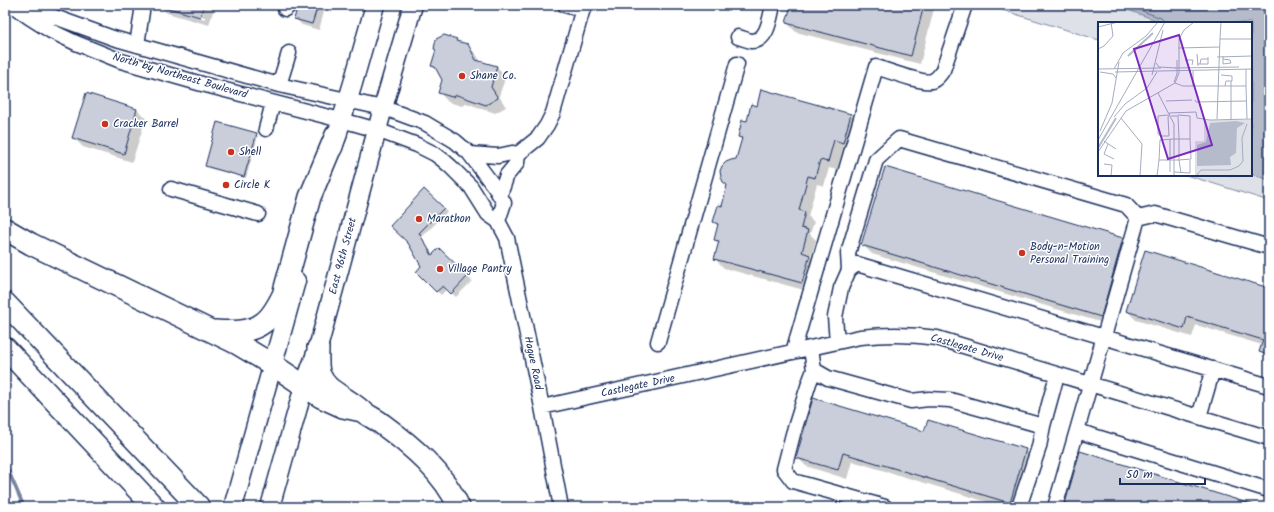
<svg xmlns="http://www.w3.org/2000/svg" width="1274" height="512" viewBox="0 0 1274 512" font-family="Kalam,sans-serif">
  <rect width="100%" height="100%" fill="#fff"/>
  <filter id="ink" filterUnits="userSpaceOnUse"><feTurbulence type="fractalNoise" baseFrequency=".025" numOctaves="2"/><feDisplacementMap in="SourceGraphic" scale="8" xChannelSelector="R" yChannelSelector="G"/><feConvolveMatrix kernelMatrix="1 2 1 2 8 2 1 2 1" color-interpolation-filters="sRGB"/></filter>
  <g filter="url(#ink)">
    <path fill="#dee1e7" stroke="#7c88a2" d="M986,5H1269V201L1186,175H1251V23H1099V40Z"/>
    <path fill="#b5bbca" stroke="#77839f" d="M1114,5H1269V180L1251,174V23H1164Z"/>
    <path fill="#0003" fill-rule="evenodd" d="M159,5H215L209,25L167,13ZM167,6L205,17V19L167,8Z
      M299,5H326L319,30L302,25L295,18Z
      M792,5H935L920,64L796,32L787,23Z
      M456,40L459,43L467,45L476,54L481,62L497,67L506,76L499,96L506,107L495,113L466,103L462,106L448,102L440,93L443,80L439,72L432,66Z
      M757,107L850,114L859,123L852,151L843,149L837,170L829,168L824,186L817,184L808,216L814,222L810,234L816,240L811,257L819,264L811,292L724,268L715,259L719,244L715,240L719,227L714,222L722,207L737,160L742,140L739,137Z
      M137,110L146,118L132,162L83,147L74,138Z
      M256,134L258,136L246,178L208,168L206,166Z
      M885,168L1123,239L1132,248L1110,325L872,254L863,245Z
      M424,191L447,212L422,237L433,256L439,249L472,281L456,297L447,289L441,295L417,272L422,267L410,243Z
      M1269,289V361L1260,352L1262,345L1196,325L1192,337L1136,320L1127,311Z
      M925,432L1025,450L1034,459L1020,507H1004L852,461L847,479L806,466L797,457Z"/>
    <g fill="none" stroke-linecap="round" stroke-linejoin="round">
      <path stroke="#596789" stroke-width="1" d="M1126,5L1161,18L1163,20V23"/>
      <path stroke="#77839f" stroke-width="3.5" d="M5,463L24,507"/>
    </g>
    <path fill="#caceda" stroke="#1b2f5e" d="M168,5H204L200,17L168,8Z
      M298,5H318L312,24L294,19Z
      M791,5H924L911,56L786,23Z
      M444,35L457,39L456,41L468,44L476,60L497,66L491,87L498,98L486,105L457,95L452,97L438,93L442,80L435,67L431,66L436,50L434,49L436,39Z
      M761,89L851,114L843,143L834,140L828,162L820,160L815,178L808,176L799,210L805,212L801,228L808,230L802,252L810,255L802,283L714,259L719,241L714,240L718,224L713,222L718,205L722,206L727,185L723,182L721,177L720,171L722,166L726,162L731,160L736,159L742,138L738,137L742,120L747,121L751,104L757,106Z
      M86,93L137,109L124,154L72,138Z
      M217,122L257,133L244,177L205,166Z
      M885,167L1123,238L1101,317L861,245Z
      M424,189L444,208L419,233L432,255L439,248L468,276L451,294L443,286L436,292L416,272L421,266L408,243L390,226Z
      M1145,250L1269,288V355L1259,352L1263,340L1187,317L1184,329L1126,311Z
      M813,398L924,431L928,420L1026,449L1010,503L843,453L838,470L796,458Z
      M1080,451L1254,505V507H1064Z"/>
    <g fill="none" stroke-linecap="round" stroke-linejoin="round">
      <g stroke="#1b2f5e" stroke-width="17">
        <path id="minor" d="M12,5L29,17L51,31L76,43L121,61L202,84L356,124L377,130L417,145L435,154L443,160L451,167L471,187L488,214L498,221L507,238L542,407L561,507
          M32,5L38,10L52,16L113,38L279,85L387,109L425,123L455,141L469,153L496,189L504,203L498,221
          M565,5L583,10
          M285,9L290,5
          M738,37C742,38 747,40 751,41C768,42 770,17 773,5
          M137,45L143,5
          M279,85L289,53
          M266,129L273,103
          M470,154L498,156L512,153L518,154L538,138L547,125L553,113L584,5
          M171,189L258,214
          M500,195L507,175L517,163L518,154
          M849,270L848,253L876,160L899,139L1126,205L1138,218
          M658,342L737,64
          M837,342L835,317L841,288L849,270L857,264L1269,386
          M811,348L814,370L809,383L793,434L784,469L793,481L885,507
          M793,352L876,67C886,70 924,84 932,81C937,79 940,75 943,70L965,5
          M814,370L828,378L911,401L929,399L950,400L1043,426L1039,447L1019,507
          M542,407L860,337C886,334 911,334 937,338L1269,438
          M1199,417L1213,369
          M1043,426L1057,375
          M1077,431L1269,490
          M1055,507L1138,218L1155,214L1269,247"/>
      </g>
      <g stroke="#1b2f5e" stroke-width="21">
        <path id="major" d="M333,148L353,83L375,5
          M233,507L296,281
          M270,507L304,386L318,348L383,108L413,5"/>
      </g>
      <g stroke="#1b2f5e" stroke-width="24">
        <path id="highway" d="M5,229L31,244L236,343L273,365L321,397L343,407L362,411
          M5,303L199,507
          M215,331C230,332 250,333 263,323C272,317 278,305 283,295L310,197L336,135
          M5,348L154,507
          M318,348C318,356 317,368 320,375C326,389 336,392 347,400C352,403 357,407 362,411C368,416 376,419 382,424C412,446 444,473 459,507"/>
      </g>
      <use href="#minor" stroke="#fff" stroke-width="14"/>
      <use href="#major" stroke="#fff" stroke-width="18"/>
      <use href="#highway" stroke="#fff" stroke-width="21"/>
    </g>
  </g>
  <g fill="#c8321e" stroke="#fff" stroke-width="1.5">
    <circle cx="462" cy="76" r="4"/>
    <circle cx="105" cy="124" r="4"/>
    <circle cx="231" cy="152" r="4"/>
    <circle cx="226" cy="185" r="4"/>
    <circle cx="419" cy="219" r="4"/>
    <circle cx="1022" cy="253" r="4"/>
    <circle cx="440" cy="269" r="4"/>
  </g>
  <g text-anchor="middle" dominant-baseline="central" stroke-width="3" stroke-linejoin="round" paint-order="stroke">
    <g font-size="11" fill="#1b2f5e" stroke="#fff">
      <text transform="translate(180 76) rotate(16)">North by Northeast Boulevard</text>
      <text transform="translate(343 256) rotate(-75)">East 96th Street</text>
      <text transform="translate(967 348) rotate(16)">Castlegate Drive</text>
      <text transform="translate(533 363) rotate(78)">Hague Road</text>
      <text transform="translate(638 386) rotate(-12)">Castlegate Drive</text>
    </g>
    <g font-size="11" fill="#1b2f5e" stroke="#fff" text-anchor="start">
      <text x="470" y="76">Shane Co.</text>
      <text x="113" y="124">Cracker Barrel</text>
      <text x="239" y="152">Shell</text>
      <text x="234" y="185">Circle K</text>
      <text x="427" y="219">Marathon</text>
      <text x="1030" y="247">Body-n-Motion<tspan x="1030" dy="13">Personal Training</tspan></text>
      <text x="448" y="269">Village Pantry</text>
    </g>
  </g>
  <g transform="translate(1098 22)">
    <rect width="154" height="154" fill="#fff"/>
    <path d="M106,98H154V154H97V119H106Z" fill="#dee1e7"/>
    <path d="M138,99L147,101L139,106L138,131L132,135L133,143L99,144V123L108,120L112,101Z" fill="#b5bbca"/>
    <path fill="none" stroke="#b5bbca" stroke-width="2" d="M30,34L55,11M0,126L18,96"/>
    <path fill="none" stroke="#a4acbf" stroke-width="1" d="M0,5L20,0M122,17L123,0M80,26L122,25M0,27L6,24L15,14L13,0M99,32L100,44M119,35L154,34M125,37L132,38L133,41L125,42V34M87,38H95L94,43M58,41L61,45L78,46M100,42H110V35M102,42L103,37H110M77,46L141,45M0,47L63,46M16,47L25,31L48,14L60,0M148,47V64M95,49V64M2,50L15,52L18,56M17,50L154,47M54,53L65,8M123,53L134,54V59H128L127,64M133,59V97M76,60L79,52V38M77,61L85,64H148L149,97M60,71L76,102V154M97,78L98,80L148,79M68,79L94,78M71,91L98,90L99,96L112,98L154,97M70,93L60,94V112L63,114H71L70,95L72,92M80,93L92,94V117M73,94H80L81,117V138H61L62,118L76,117H92L93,137L81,138L83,151M16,95L27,82L49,66L59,50M23,96L44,122L42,154M119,97L122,17H154M2,109L14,81L21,40M0,118L67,0M6,119L18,127M10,122L6,132L16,137M0,130L28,89L77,61L81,51V17L86,8L96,0M6,142L14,143L13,154M72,150V117M76,150L92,151V138M59,154L61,138M98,154L103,148H132L141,144L145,139L144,116L149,102"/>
    <path fill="#7b2cbf" fill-opacity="0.15" stroke="#7b2cbf" stroke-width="2" d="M81,13L114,123L70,137L36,27Z"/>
    <rect width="154" height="154" fill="none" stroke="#1b2f5e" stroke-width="2"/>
  </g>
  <rect width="1274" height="512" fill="none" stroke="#fff" stroke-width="20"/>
  <rect x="10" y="10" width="1254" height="492" fill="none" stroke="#1b2f5e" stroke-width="1.5" filter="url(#ink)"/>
  <path d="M1120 478v6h85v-6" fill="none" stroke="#1b2f5e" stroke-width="2"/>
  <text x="1126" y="478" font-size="12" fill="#1b2f5e" stroke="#ffffff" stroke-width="3" paint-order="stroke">50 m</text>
</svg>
